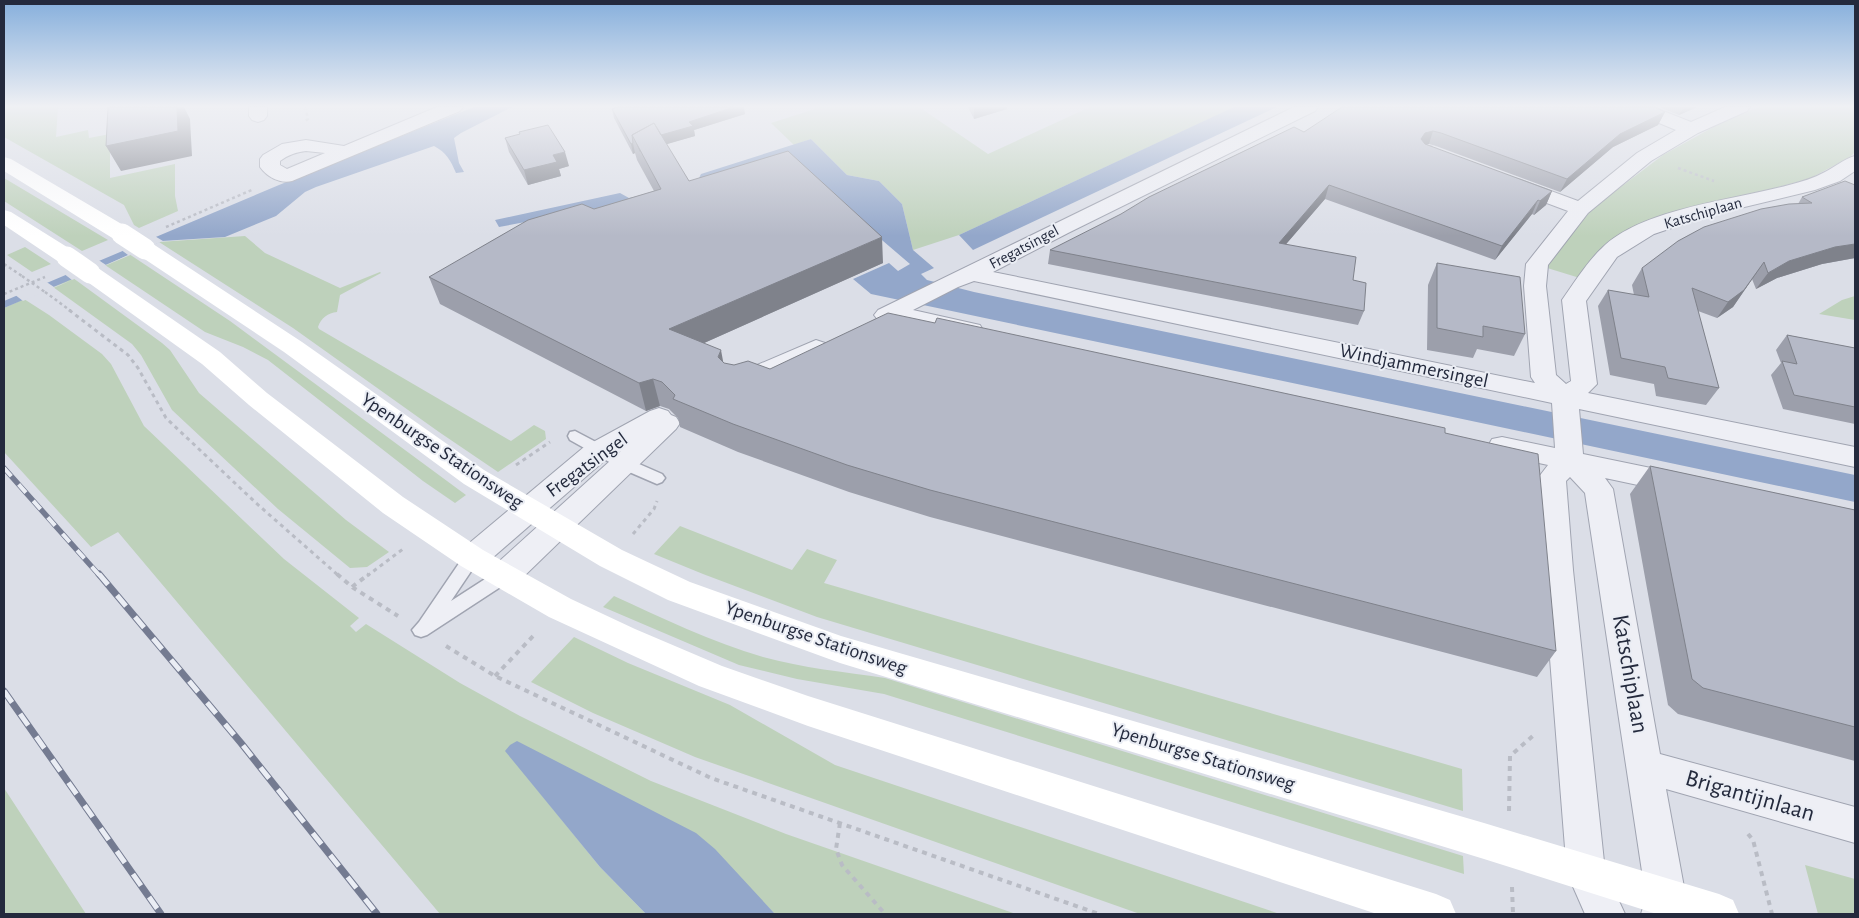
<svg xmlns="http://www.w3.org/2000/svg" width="1859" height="918" viewBox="0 0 1859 918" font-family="'Alegreya Sans',sans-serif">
  <rect width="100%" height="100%" fill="#dbdee7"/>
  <path fill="#bed1bb" d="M9,107H58L56,137L88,130L89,138L110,134V178L175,164V196L178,211L139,228L134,225L124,205L4,137V109Z
    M815,107H919L988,154L1090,107H1235L959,235L913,250L902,204L879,181L847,175L811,139L794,145L771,123L815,109Z
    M1761,107H1855V152L1850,157L1809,179L1670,215L1583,279L1544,267L1593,208L1663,155L1735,115Z
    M4,178L108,240L82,251L4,201Z
    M245,236L265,253L340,288L380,272L381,273L340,295L337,312C328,313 321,318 318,327L319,329L511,441L534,425L545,431L546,439L498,472L439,432L293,328L159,242Z
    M25,247L51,264L32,272L7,255Z
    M129,254L230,321L466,495L455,503L423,481L268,360L243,347L205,332L105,265Z
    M73,278L162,343L170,350L199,393L346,520L389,552L367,567L350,568L278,509L172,410L141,355L132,344L53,287Z
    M1855,296V320L1819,314L1842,300Z
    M24,299L49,315L102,354L111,364L144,426L284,559L359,618L350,626L356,632L366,624L460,683L520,716L651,781L786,834L1016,914H775L754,893L506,751L600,867L646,914H440L118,532L91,547L4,452V308Z
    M680,526L792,570L807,549L837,560L824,583L1462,769L1463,811L817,617L703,574L654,554Z
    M614,596C662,618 712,642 763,657C803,668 844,672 885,678L1463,856L1464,874L884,694L797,679L739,665L603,607Z
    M574,637L628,663L730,705L835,765L1280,914H1140L695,757L593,713L531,682Z
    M4,788L86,914H4Z
    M1805,865L1855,879V914H1818Z"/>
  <path fill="#93a7ca" d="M474,107H512L461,133L454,138L459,163L464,172L456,173C451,161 446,152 434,146L316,187L305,192L276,216L225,237L162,241L4,308V301L279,185Z
    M1234,107H1277L973,250L959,235Z
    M811,139L847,175L879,181L902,204L913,250L934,268L921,274L927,280L974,292L1855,475V502L871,294L853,279L889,263L898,271L910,264L794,165L631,202L499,227L495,220L620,193L629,198L696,184L701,174Z
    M517,741L696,833L715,849L775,914H646L600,867L505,751L510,745Z"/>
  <path fill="#dbdee7" d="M153,235L163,241L23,301L14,294L45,281L54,287L72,280L63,273L97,259L106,265L128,255L120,249Z"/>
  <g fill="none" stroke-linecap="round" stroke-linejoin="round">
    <g stroke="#a0a4b1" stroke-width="3">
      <path id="lane" d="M575,431L630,460L662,474L665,478L662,482L657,484L620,468L570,440L568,436L570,432Z
        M472,552L478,553L480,558L451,601L499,570L505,568L511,570L513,575L511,580L427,635L421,637L415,635L412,630L419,622L466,553Z"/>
    </g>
    <g stroke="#a0a4b1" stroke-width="2">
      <path id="street" d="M249,107H267V116L264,120L258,122L252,120L249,116Z
        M437,107H463L460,111L292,181C280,184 267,177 260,167V159L263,155L282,144L306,140L344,146ZM306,151L325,153L287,169L280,165V161C288,155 296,152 306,151Z
        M1294,107H1318L1315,111L1068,233L993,272L1535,383L1531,377L1524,286L1526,264L1568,211L1507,188L1504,184L1507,180L1514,178L1521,180L1578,201L1637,153L1676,130L1630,111L1627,107H1653L1691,122L1725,107H1750L1747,111L1698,133L1651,161L1588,213L1548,265L1546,286L1556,375L1566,384L1571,381L1562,300C1574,283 1587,262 1602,248C1643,208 1735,200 1789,185C1801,182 1814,178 1825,172C1835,167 1844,159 1855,156V171L1840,181L1815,190L1707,216L1654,234L1617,257L1586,301L1597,384L1588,393L1855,447V467L1579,409L1583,454L1680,474L1690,477L1694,484L1690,491L1680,494L1605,478L1613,489L1660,754L1855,807V843L1666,789L1686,898L1681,914H1641L1646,898L1585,493L1570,477L1566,481L1573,570L1605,871L1625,914H1585L1567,873L1543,570L1538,478L1548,465L1492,453L1488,446L1492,439L1502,437L1555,448L1552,403L974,281L958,287L913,310L980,325L983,330L980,335L971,337L893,320L886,322L878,320L874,315L878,310Z
        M816,340L825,343L828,348L825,353L747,389L738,391L729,389L725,383L729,377Z
        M659,408L668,411L671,415L676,417L680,423L676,429L516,584L505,587L494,584L490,575L494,566L621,451L604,461L483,566L472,570L461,566L457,558L461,550L584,447L650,411Z"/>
    </g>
    <path stroke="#b9bcc5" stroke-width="2.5" stroke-dasharray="3 3" stroke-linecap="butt" d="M305,107L308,119L305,121
      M1424,144L1436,148
      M1678,168L1714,181
      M166,227L254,189
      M4,264L22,276
      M45,292L71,311
      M4,294L45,277"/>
    <path stroke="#b9bcc5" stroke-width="3" stroke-dasharray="4 4" stroke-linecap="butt" d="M69,310L128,355L138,368L166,418L256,503L339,576
      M516,465L550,442
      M633,534L654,509L657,501
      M367,576L403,549"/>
    <path stroke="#b9bcc5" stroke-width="4" stroke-dasharray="5 5" stroke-linecap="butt" d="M337,574L352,587L398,616
      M352,587L369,574
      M446,646L495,676L711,778L1099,914
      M495,676L536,633
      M1509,811L1510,756L1535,734
      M840,823L836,849L842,865L885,914
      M1748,834L1753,840L1772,914
      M1512,887L1513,914"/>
    <use href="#lane" fill="#eeeff5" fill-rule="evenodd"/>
    <use href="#street" fill="#eeeff5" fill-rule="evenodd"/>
    <path fill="#fff" fill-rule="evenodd" d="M4,157L11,159L130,229L133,234L130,239L122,240L114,239L4,171Z
      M4,210L11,212L75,252L78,257L75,262L67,264L59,262L4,225Z
      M145,242L153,244L302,342L484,470L622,550L690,582L841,636L1484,823L1719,894L1733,900L1739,914H1657L1484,859L840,663L668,600L600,566L464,484L284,352L137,254L134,249L137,244Z
      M90,266L98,268L220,352L267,393L403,497L483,550L571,599L635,629L722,666L808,696L1436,894L1450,900L1456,914H1377L808,726L699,686L549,617L461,566L383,513L249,405L202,364L82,278L79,273L82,268Z"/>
    <g stroke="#747b91" stroke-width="5.5">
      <path id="rail-far1" d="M4,468L100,576"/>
    </g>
    <g stroke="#747b91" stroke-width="7">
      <path id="rail" d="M99,574L241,743L377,914
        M4,691L161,914"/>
    </g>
    <use href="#rail-far1" stroke="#eaedf4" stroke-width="4" stroke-dasharray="11" stroke-linecap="butt"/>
    <use href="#rail" stroke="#eaedf4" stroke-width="5" stroke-dasharray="14" stroke-linecap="butt"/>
    <path stroke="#b9bcc5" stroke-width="2.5" stroke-dasharray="3 3" stroke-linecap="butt" d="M22,276L45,292"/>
    <path stroke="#fff" stroke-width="21" d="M122,234L145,249
      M67,257L90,273"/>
  </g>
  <path fill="#9c9fab" d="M968,107H1007V109L974,119Z
    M1659,107H1697L1679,115Z
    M612,109L745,114L694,130L695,136L666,144L689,181L883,263L704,343L724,364L734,365L770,369L1445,433L1556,651L1537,677L930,517L849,492L738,452L680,427L678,418L669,409L660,406L646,411L440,304L429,277L594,209L654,191L637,160L635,153L633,154L614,118Z
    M1665,112L1658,125L1613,147L1560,192L1436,146L1429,144L1426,145L1552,191L1546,205L1534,215L1532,214L1495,260L1325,199L1286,244L1353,280L1364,311L1358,325L1048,264L1050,250L1304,132Z
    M505,138L569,166L559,169L561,176L528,185L509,152Z
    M1855,185V258L1822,264L1777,278L1756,289L1752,279L1733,307L1717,318L1698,311L1719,388L1706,405L1656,396L1654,384L1610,375L1598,306L1608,290L1634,295L1632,285L1642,268L1798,204L1802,197Z
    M1437,263L1525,334L1514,356L1477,349L1473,358L1427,350L1428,285Z
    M1787,335L1855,348V424L1783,409L1771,375L1781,363L1776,350Z
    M1650,466L1855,510V761L1678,714L1668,705L1630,494Z"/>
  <path fill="#7f828b" d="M177,107H184L190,119L192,156L121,171L106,146Z
    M734,107H744L745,114L694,130L695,136L640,152L636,143L689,122Z
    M974,107H1007V109L974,119Z
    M1684,107H1697L1679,115Z
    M1665,112L1658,125L1613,147L1560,192L1567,179L1620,134Z
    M1433,131L1429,144L1420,146L1421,139L1425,133Z
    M633,143L635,153L633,154L631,144Z
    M565,152L569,166L559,169L561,176L528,185L524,170L553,155Z
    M1329,185L1325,199L1275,257L1279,243Z
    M1552,191L1546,205L1534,215L1540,201Z
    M1538,200L1532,214L1495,260L1502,246Z
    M882,237L883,263L675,356L669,329Z
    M1855,244V258L1822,264L1777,278L1756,289L1768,273L1789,261L1835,247Z
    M1764,262L1733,307L1717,318L1728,302Z
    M721,350L726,377L718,357Z
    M653,379L660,406L646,411L639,383Z"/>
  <path fill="#b5b9c7" stroke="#7f828b" d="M108,107H177L178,131L106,146Z
    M617,107H734L689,122L693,126L661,135L654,123L632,135L633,143L631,144L612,109Z
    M1342,107H1655L1665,112L1620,134L1567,179L1441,133L1433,131L1425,133L1421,139L1425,144L1552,191L1540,201L1538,200L1502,246L1329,185L1279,243L1356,257L1353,280L1366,283L1364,311L1050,250L1121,214L1149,197L1294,127L1304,132Z
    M654,123L689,181L788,151L882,237L669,329L721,350L718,357L724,363L734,365L748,361L770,369L888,313L935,323L937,318L1445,428V433L1538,454L1556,651L930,490L847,465L733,424L673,399L675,395L662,382L653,379L639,383L429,277L528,220L582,204L594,209L661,189L632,135Z
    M548,125L565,152L553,155L557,162L524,170L505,138L520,134L519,132Z
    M1845,181L1855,185V244L1835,247L1789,261L1768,273L1764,262L1744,290L1728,302L1692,288L1719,388L1668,378L1665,367L1621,358L1608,290L1649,297L1642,268L1678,241L1704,227L1761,209L1789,204L1812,203L1802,197Z
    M1437,263L1520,277L1525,334L1483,326V337L1437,328Z
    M1787,335L1855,348V407L1794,395L1782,361L1797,364Z
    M1650,466L1855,510V727L1703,688L1692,679Z"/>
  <linearGradient id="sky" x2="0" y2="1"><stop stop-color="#86afdc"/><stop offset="0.45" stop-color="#eff0f4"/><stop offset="1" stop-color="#eff0f4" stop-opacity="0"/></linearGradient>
  <rect width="1859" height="236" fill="url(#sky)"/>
  <g text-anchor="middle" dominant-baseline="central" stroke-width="4" stroke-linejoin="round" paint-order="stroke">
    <g font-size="16" fill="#242a3d" stroke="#eaedf4">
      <text transform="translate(1703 213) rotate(-16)">Katschiplaan</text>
      <text transform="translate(1024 247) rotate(-28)">Fregatsingel</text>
    </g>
    <g font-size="20" fill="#242a3d" stroke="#eaedf4">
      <text transform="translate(1414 366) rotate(12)">Windjammersingel</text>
      <text transform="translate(442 451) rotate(34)">Ypenburgse Stationsweg</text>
      <text transform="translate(587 465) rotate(-36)">Fregatsingel</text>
      <text transform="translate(816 638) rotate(19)">Ypenburgse Stationsweg</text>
      <text transform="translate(1203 757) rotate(17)">Ypenburgse Stationsweg</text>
    </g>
    <g font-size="24" fill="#242a3d" stroke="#eaedf4">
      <text transform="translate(1630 674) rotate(80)">Katschiplaan</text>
      <text transform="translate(1750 796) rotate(16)">Brigantijnlaan</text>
    </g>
  </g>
  <rect width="1859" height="918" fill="none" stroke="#242a3d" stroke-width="10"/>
</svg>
